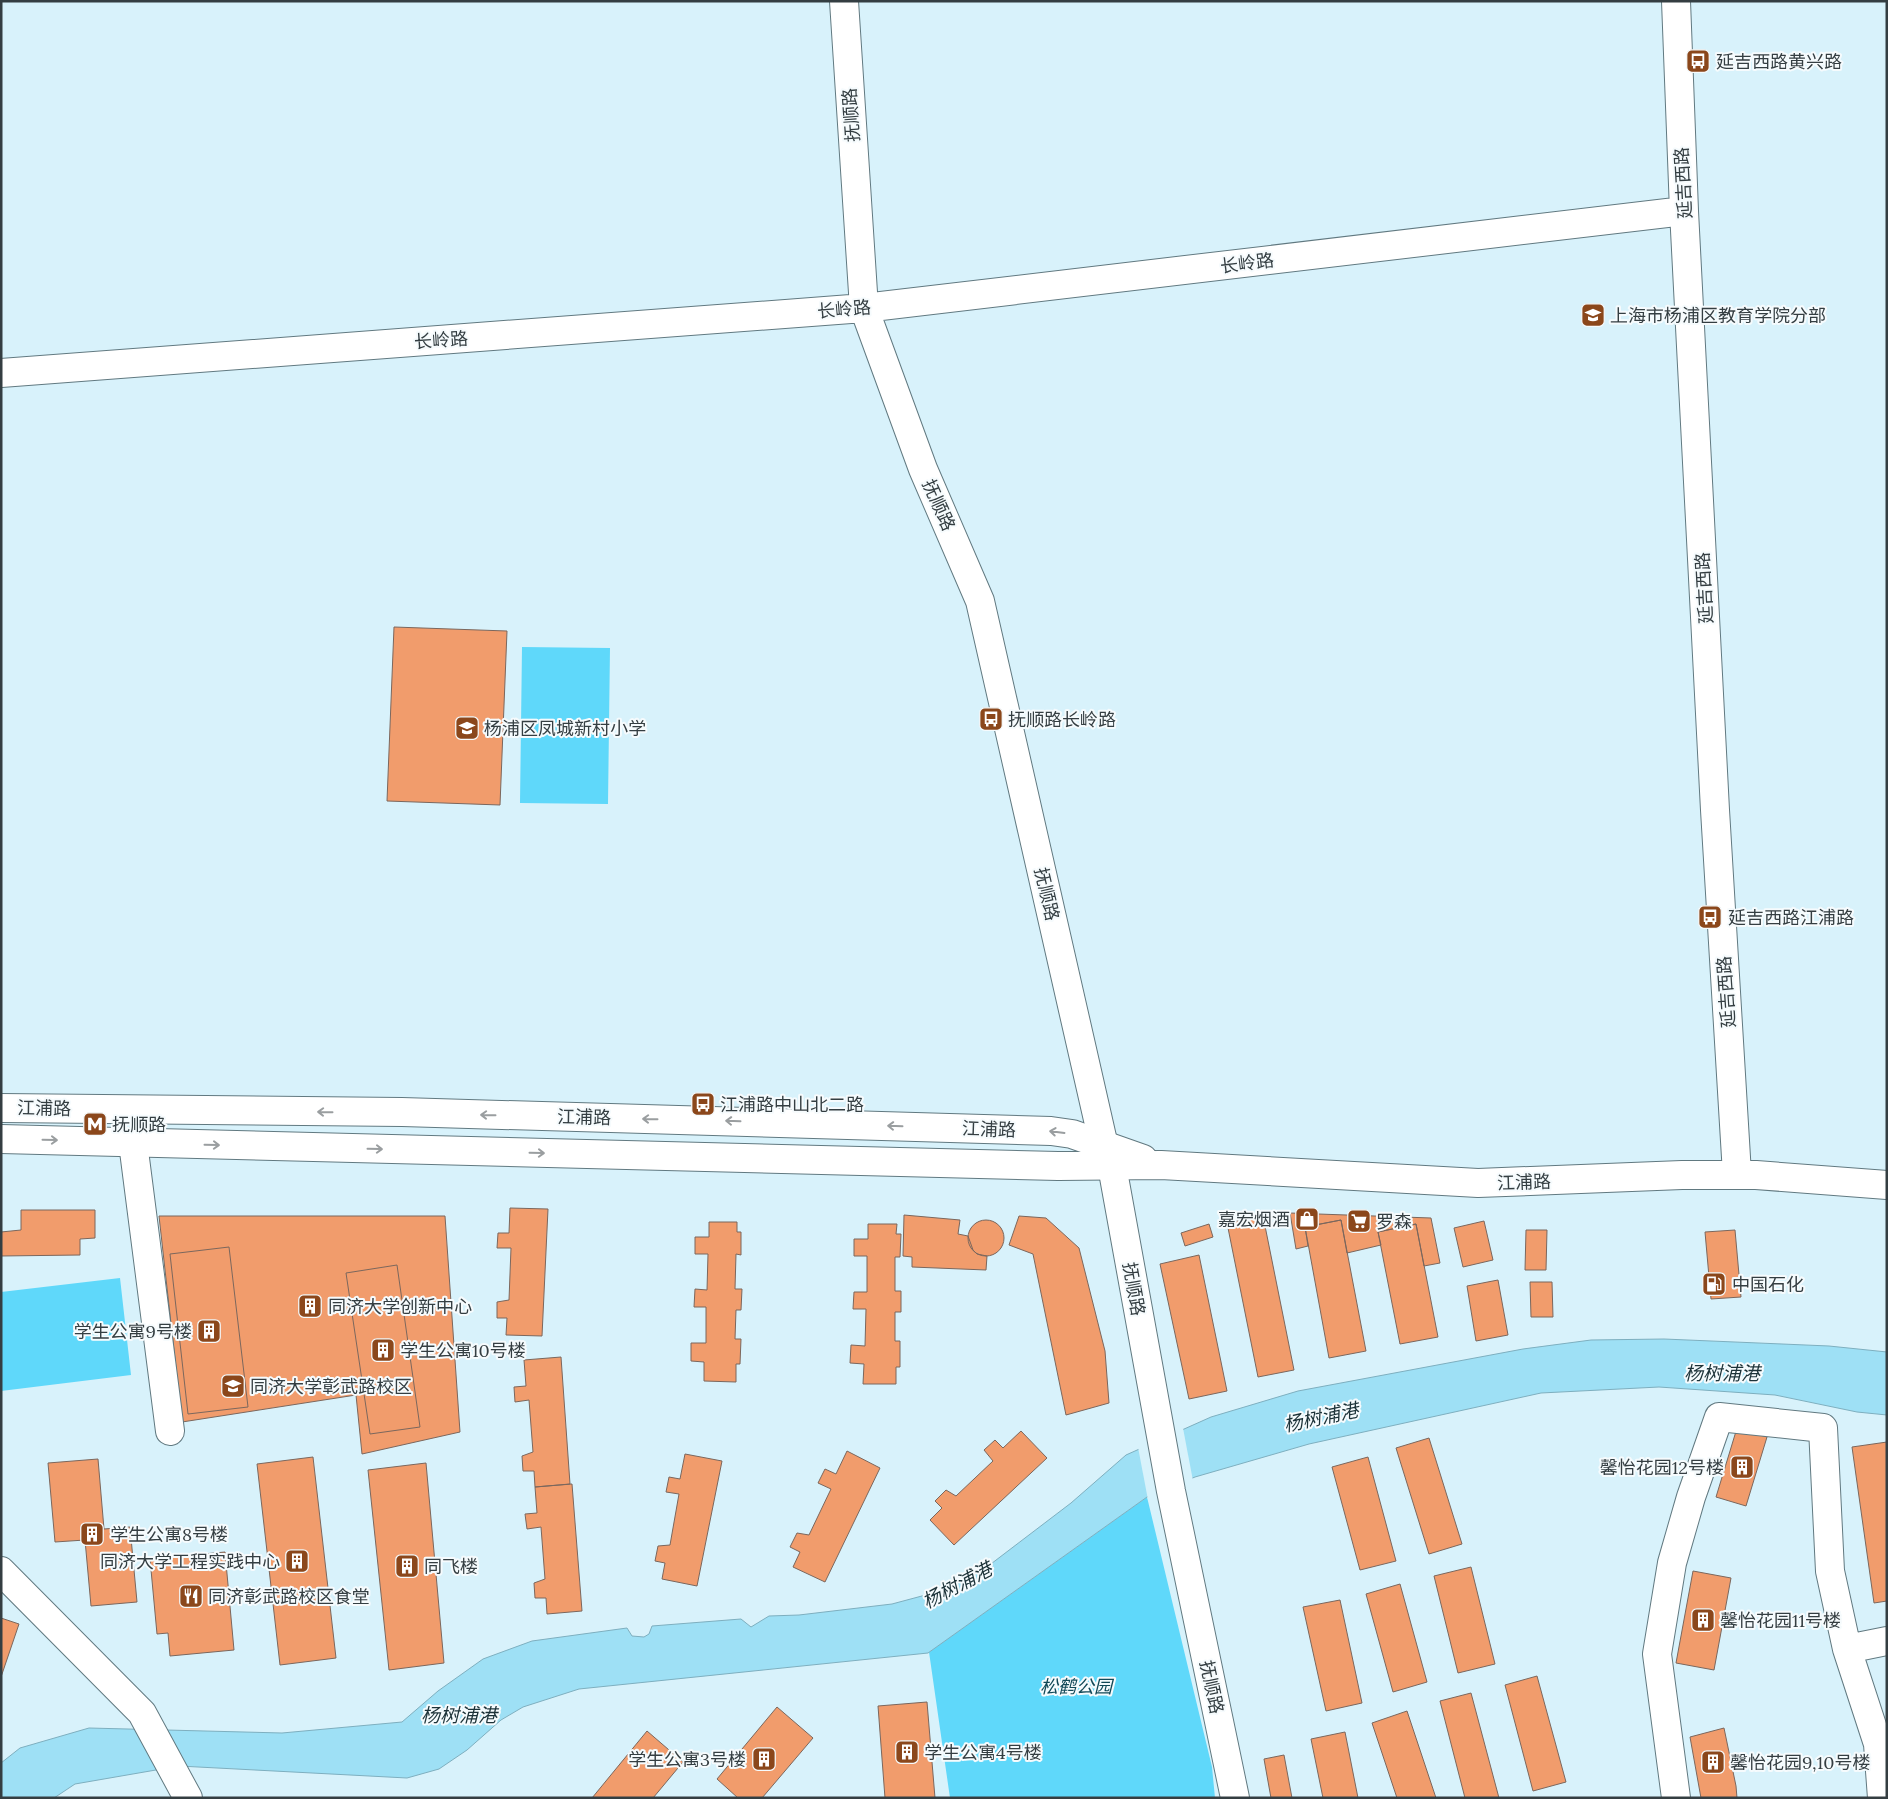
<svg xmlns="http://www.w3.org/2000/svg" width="1888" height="1799" viewBox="0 0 1888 1799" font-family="Lora,'Noto Sans SC',serif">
  <rect width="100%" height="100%" fill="#d8f2fb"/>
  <path fill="#5fd8fa" d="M522,647L610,648L608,804L520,803Z
    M120,1278L131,1375L1,1391V1292Z
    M1147,1497L1212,1767L1215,1798H950L929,1652Z"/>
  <path fill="#9ee0f5" stroke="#7eafbf" d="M1664,1339L1829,1346L1887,1352V1415L1857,1412L1775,1395L1659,1387L1541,1393L1309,1444L1195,1477L1147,1497L928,1653L579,1689L523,1707L501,1720L467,1750L439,1769L407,1778L179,1766L75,1784L54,1798H1V1763L20,1748L89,1728L282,1733L402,1722L438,1691L483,1659L532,1641L627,1628L632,1636L644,1637L649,1634L652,1626L741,1619L751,1627L769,1616L799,1615L892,1604L933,1593L983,1570L1071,1503L1126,1455L1211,1417L1298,1391L1523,1349L1591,1340Z"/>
  <path fill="#d8f2fb" d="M1183,1428L1193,1481L1148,1500L1138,1447Z"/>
  <path fill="#f19c6c" stroke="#7b675d" d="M394,627L507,631L500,805L387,801Z
    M510,1208L548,1209L542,1336L506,1335L507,1318H497V1302L509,1300L511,1248H497L498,1233H509Z
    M21,1210H95V1238L80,1239V1255L1,1256V1232L21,1230Z
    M1290,1213L1431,1218L1440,1263L1424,1266L1416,1224L1378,1232L1381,1245L1347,1253L1341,1220L1305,1227L1308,1246L1296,1249Z
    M904,1215L960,1220L958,1234L968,1236L973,1250L977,1254L987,1256L986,1270L912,1267V1257L903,1256Z
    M159,1216H445L460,1432L362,1454L356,1395L182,1422Z
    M1019,1216L1046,1218L1079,1248L1105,1351L1109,1403L1066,1415L1033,1254L1009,1245Z
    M1263,1216L1294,1370L1258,1377L1227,1223Z
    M1341,1220L1366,1351L1329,1358L1305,1227Z
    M968 1238a18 18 0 1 1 36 0a18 18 0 1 1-36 0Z
    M1484,1221L1493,1260L1463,1267L1454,1228Z
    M709,1222H737V1232H741V1255L736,1254L735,1289H742L741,1310H736L735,1339H741L740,1364H736V1382L704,1381V1362L691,1361V1343H706V1307H694L695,1289L707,1290L708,1254H695V1237H709Z
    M868,1224H897L896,1234H901L900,1257H895V1291H901V1312H895V1341H900V1367H896V1384H863L864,1364L850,1363L851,1345L865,1346L866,1309H853L854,1292H867V1256H854V1239H868Z
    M1209,1224L1213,1237L1185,1246L1181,1233Z
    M1416,1224L1438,1337L1400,1344L1378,1232Z
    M1526,1230H1547L1546,1270H1525Z
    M1735,1230L1741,1297L1711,1299L1705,1232Z
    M229,1247L248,1407L188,1414L170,1254Z
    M1199,1255L1227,1391L1189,1399L1160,1264Z
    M397,1265L420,1427L370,1434L346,1273Z
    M1498,1280L1508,1335L1476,1341L1467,1286Z
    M1530,1282H1552L1553,1317H1531Z
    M561,1357L570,1484L535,1487L534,1471H523L522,1456L533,1452L529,1400L515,1402L514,1387L526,1386L524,1360Z
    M1737,1428L1767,1437L1746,1506L1716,1497Z
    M1021,1431L1047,1458L954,1545L930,1520L942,1508L935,1501L946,1490L956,1496L993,1461L984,1450L995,1440L1003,1448Z
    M1429,1438L1462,1544L1429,1554L1396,1448Z
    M1887,1442V1601L1874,1603L1852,1447Z
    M847,1451L880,1468L825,1582L793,1567L800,1552L790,1547L797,1533L809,1535L831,1489L818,1483L825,1469L836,1474Z
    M685,1454L722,1461L697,1586L662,1579L665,1563L655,1561L658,1546L670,1545L679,1494L666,1492L669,1477L680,1479Z
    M313,1457L336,1658L280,1665L257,1464Z
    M1368,1457L1396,1561L1360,1570L1332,1467Z
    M98,1459L104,1529L130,1527L137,1602L91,1606L85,1540L55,1542L48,1463Z
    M426,1463L444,1663L389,1670L368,1470Z
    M572,1484L582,1611L547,1614L546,1598H535L534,1583L545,1579L541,1527L527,1529L525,1514L537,1513L535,1487Z
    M225,1552L234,1650L170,1656L168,1633L157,1634L150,1559Z
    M1471,1567L1495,1664L1458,1673L1434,1576Z
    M1693,1571L1731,1578L1714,1670L1676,1663Z
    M1400,1584L1427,1682L1393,1692L1366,1594Z
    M1340,1600L1362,1703L1326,1711L1303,1607Z
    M1,1618L19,1624L1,1677Z
    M1537,1676L1566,1782L1533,1791L1505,1685Z
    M1471,1693L1499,1798H1465L1440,1701Z
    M927,1702L935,1798H885L878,1706Z
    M777,1707L813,1738L762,1798H738L717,1779Z
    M1407,1711L1436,1798H1397L1372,1723Z
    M1724,1728L1736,1786L1737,1798H1701L1690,1737Z
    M647,1731L683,1762L653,1798H592Z
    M1345,1732L1358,1798H1323L1311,1739Z
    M1284,1755L1292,1798H1271L1264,1759Z"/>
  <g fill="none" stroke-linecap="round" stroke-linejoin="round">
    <g stroke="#617980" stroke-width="30">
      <path id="minor" d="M844,1L864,308L923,469L980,601L1104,1146L1112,1166L1171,1491L1235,1798
        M1676,1L1684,211L1715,810L1737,1174
        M1,373L864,308L1684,211
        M133,1143L170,1431
        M1,1571L142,1713L188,1798
        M1847,1649L1887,1641
        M1676,1798L1657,1654L1672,1563L1691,1497L1719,1417L1823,1428L1830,1571L1847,1649L1878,1744L1882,1798"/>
    </g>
    <g stroke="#617980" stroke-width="30">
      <path id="major" d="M1,1108L402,1112L1051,1131L1072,1134L1143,1159
        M1,1139L1058,1166L1161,1165L1478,1183L1682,1175H1756L1887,1185"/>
    </g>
    <use href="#minor" stroke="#fff" stroke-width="28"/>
    <use href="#major" stroke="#fff" stroke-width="28"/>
  </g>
  <defs><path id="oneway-shaft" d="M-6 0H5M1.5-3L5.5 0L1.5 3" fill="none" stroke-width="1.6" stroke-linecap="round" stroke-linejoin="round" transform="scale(1.25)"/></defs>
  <g stroke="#9a9ea0">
    <use href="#oneway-shaft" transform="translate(325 1112) rotate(-179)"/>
    <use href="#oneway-shaft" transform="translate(488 1115) rotate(-179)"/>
    <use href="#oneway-shaft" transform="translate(650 1119) rotate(-179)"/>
    <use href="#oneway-shaft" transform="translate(733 1121) rotate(-178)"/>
    <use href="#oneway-shaft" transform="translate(895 1126) rotate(-178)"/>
    <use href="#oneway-shaft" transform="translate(1057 1132) rotate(-173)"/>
    <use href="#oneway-shaft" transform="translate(50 1140) rotate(1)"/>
    <use href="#oneway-shaft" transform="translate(212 1145) rotate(1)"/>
    <use href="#oneway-shaft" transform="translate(375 1149) rotate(1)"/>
    <use href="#oneway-shaft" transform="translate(537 1153) rotate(1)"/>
  </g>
  <defs>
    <g id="bus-square" transform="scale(1.25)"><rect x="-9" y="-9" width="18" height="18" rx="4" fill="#8b471b" stroke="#f6fbfd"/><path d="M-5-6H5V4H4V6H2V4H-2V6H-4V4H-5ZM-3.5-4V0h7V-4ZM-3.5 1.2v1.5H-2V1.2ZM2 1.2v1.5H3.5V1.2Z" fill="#fff"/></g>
    <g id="school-square" transform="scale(1.25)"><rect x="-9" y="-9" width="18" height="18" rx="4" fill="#8b471b" stroke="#f6fbfd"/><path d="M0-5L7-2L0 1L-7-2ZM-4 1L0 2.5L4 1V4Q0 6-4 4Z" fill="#fff"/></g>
    <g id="metro-square" transform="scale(1.25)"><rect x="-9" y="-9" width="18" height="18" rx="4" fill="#8b471b" stroke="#f6fbfd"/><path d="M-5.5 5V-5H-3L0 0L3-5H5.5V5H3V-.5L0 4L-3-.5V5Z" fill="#fff"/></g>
    <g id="shop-square" transform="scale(1.25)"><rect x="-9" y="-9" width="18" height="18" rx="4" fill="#8b471b" stroke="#f6fbfd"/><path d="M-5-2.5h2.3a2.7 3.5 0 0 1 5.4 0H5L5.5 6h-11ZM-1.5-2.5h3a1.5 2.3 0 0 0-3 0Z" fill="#fff"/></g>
    <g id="supermarket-square" transform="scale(1.25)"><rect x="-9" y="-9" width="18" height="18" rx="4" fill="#8b471b" stroke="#f6fbfd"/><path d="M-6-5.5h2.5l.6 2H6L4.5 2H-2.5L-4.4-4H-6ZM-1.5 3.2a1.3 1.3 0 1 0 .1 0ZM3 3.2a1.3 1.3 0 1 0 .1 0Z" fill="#fff"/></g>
    <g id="fuel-square" transform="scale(1.25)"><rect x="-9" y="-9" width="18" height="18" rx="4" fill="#8b471b" stroke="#f6fbfd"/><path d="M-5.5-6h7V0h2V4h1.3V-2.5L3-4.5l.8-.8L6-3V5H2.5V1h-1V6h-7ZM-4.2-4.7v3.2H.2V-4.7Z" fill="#fff"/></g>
    <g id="building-square" transform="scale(1.25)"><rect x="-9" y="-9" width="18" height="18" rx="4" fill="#8b471b" stroke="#f6fbfd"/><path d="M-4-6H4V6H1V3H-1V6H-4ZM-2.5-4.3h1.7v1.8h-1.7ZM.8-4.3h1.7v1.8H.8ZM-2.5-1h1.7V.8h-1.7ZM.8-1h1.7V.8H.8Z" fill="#fff"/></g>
    <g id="university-square" transform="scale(1.25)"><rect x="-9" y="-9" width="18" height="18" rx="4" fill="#8b471b" stroke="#f6fbfd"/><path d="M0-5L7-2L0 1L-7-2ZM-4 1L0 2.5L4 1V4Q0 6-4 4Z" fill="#fff"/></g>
    <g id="restaurant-square" transform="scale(1.25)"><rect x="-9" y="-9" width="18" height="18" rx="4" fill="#8b471b" stroke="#f6fbfd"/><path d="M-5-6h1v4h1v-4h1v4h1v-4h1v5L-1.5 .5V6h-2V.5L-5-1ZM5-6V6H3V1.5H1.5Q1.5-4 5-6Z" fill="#fff"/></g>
  </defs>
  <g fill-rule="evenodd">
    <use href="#bus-square" x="1698" y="61"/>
    <use href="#school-square" x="1593" y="315"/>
    <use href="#bus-square" x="991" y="719"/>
    <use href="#school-square" x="467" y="728"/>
    <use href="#bus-square" x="1710" y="917"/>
    <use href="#bus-square" x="703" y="1104"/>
    <use href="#metro-square" x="95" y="1124"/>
    <use href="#shop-square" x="1307" y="1219"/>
    <use href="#supermarket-square" x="1359" y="1221"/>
    <use href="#fuel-square" x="1714" y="1284"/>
    <use href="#building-square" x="310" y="1306"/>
    <use href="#building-square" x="209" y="1331"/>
    <use href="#building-square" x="383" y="1350"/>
    <use href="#university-square" x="233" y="1386"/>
    <use href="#building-square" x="1742" y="1467"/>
    <use href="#building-square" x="92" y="1534"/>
    <use href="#building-square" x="297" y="1561"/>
    <use href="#building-square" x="407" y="1566"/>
    <use href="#restaurant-square" x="191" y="1596"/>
    <use href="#building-square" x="1703" y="1620"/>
    <use href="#building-square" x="907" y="1752"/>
    <use href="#building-square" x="764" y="1759"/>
    <use href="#building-square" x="1713" y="1762"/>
  </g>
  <g text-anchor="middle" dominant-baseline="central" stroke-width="4" stroke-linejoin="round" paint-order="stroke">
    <g font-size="18" fill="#343e42" stroke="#f6fbfd" text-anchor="start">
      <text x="1716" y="61">延吉西路黄兴路</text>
      <text x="1610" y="315">上海市杨浦区教育学院分部</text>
      <text x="1008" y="719">抚顺路长岭路</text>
      <text x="484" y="728">杨浦区凤城新村小学</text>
      <text x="1728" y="917">延吉西路江浦路</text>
      <text x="720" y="1104">江浦路中山北二路</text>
      <text x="112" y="1124">抚顺路</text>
      <text x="1290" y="1219" text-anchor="end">嘉宏烟酒</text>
      <text x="1376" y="1221">罗森</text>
      <text x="1732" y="1284">中国石化</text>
      <text x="328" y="1306">同济大学创新中心</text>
      <text x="192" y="1331" text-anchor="end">学生公寓9号楼</text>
      <text x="400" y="1350">学生公寓10号楼</text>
      <text x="250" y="1386">同济大学彰武路校区</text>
      <text x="1724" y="1467" text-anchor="end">馨怡花园12号楼</text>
      <text x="110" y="1534">学生公寓8号楼</text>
      <text x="280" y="1561" text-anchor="end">同济大学工程实践中心</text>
      <text x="424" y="1566">同飞楼</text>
      <text x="208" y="1596">同济彰武路校区食堂</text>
      <text x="1720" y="1620">馨怡花园11号楼</text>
      <text x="924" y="1752">学生公寓4号楼</text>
      <text x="746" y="1759" text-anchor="end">学生公寓3号楼</text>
      <text x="1730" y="1762">馨怡花园9,10号楼</text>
    </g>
    <g font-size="18" fill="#343e42" stroke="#f6fbfd">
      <text transform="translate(851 115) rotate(-94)">抚顺路</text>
      <text transform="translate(1683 183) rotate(-93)">延吉西路</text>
      <text transform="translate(1247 263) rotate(-7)">长岭路</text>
      <text transform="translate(844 309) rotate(-5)">长岭路</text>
      <text transform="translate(441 340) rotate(-4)">长岭路</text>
      <text transform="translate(939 505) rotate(66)">抚顺路</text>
      <text transform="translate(1704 588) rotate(-93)">延吉西路</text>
      <text transform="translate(1047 894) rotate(77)">抚顺路</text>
      <text transform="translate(1726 992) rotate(-94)">延吉西路</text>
      <text transform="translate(44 1108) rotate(1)">江浦路</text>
      <text transform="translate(584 1117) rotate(1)">江浦路</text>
      <text transform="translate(989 1129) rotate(2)">江浦路</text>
      <text transform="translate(1524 1182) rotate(-2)">江浦路</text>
      <text transform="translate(1134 1289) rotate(80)">抚顺路</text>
      <text transform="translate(1212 1687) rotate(78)">抚顺路</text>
    </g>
    <g font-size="18" font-style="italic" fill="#114857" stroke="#f6fbfd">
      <text x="1076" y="1686">松鹤公园</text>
    </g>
    <g font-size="19" font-style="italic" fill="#1c3238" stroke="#f6fbfd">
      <text x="1722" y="1373">杨树浦港</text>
      <text transform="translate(1321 1417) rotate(-12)">杨树浦港</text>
      <text transform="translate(957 1585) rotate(-28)">杨树浦港</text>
      <text x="459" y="1715">杨树浦港</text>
    </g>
  </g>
  <rect width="1888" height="1799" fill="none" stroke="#343e42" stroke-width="5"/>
</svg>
